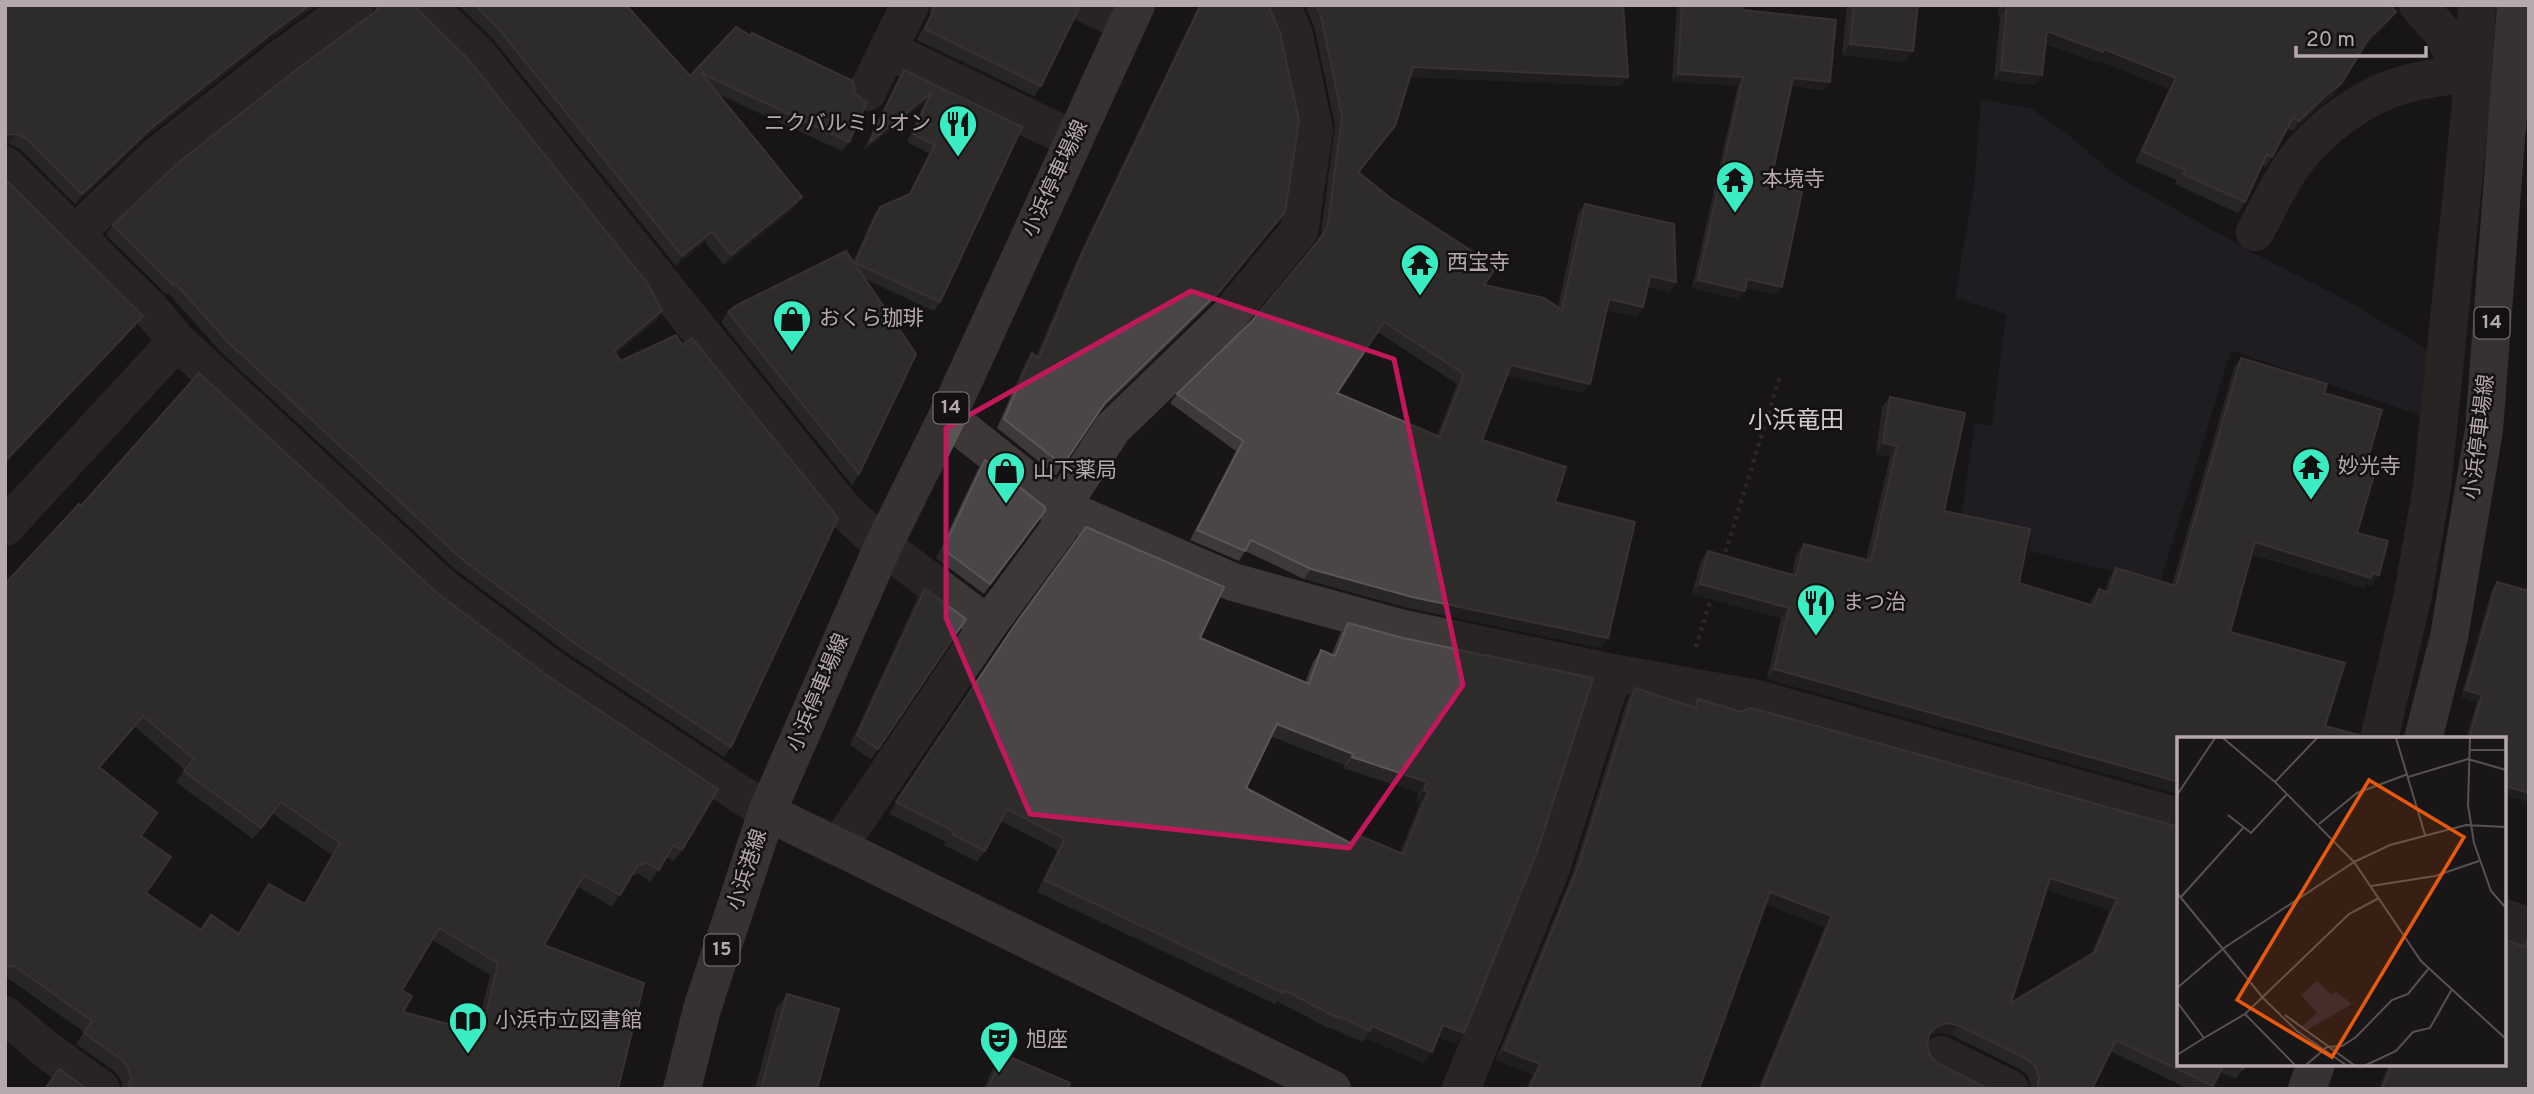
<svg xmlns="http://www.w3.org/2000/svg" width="2534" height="1094" viewBox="0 0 2534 1094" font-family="Overpass,'Noto Sans JP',sans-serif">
  <rect width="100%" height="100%" fill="#181616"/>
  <path fill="#282630" d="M1981,99L2032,109L2069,135L2113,174L2251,252L2348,301L2429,351L2421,416L2231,350L2160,583L2029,551L2031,534L1961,518L1975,423L1992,426L2006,314L1955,298L1974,187Z"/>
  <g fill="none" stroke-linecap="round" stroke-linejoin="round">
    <path stroke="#443d3e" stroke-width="4.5" stroke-dasharray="3.5 5" stroke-linecap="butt" d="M1723,560L1780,376
      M1696,647L1712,595"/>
    <path stroke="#3d3737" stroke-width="38" d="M427,5L477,54L843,509L883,546L988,625
      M1088,5L1128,23
      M2418,5L2443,33L2472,94L2529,112
      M888,50L1074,140
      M867,92L910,5
      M5,165L150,309L177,341L442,587L553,670L767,812
      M2255,232C2266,212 2276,190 2289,170C2310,138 2348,107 2383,92C2408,81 2436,78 2463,74
      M75,234L157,156L280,59L355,5
      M947,417L1061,507L1233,582L1400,628L1613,673L1757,699L2179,817
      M5,527L177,341
      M2379,739L2413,595L2432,486L2472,94L2477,5
      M838,847L988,625L1059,529L1061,507L1113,428L1228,317L1299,231L1314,130L1294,35L1281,5
      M2504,918L2529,927
      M5,1015L48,1051L101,1089
      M1941,1055L2010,1089
      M1461,1089L1551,868L1613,673"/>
    <path stroke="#5c5354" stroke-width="38" d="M2423,739L2449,637
      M767,812L1332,1089
      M682,1089L702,1009L767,812L883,546L947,417L1136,5
      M2307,1089L2316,1064"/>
    <path stroke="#5c5354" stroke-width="38" d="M2449,637L2484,430L2516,5"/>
  </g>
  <path fill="#3d393a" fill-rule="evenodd" d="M5,5H317L266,42L143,139L75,204L20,149L10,144H5Z
    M376,5H415L419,11L662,311L656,321L616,353L731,747L724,757L566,652L456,570L221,352L168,293L166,294L106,235L113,225L375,12Z
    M458,5H626L690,76L736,27L849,142L842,151L718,94L802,197L795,207L724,265L705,242L676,266L492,38Z
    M930,5H1077L1041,86L1034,96L917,40L930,15Z
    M1199,5H1268L1285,212L1212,302L1099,412L1056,475L997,428L1025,363L1032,353L1036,357L1076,262Z
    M1305,5H1623L1621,86L1410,77L1395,126L1359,173L1484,285L1558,307L1578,214L1585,204L1676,282L1669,292L1647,287L1643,307L1637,317L1606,310L1590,384L1583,393L1507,375L1482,440L1555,502L1601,648L1405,607L1304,579L1245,551L1239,561L1190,540L1236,451L1170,403L1177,394L1252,321L1317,242L1321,234L1335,125L1314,26ZM1378,332L1457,384L1437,436L1337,393Z
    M1677,5H1743L1742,10L1825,90L1791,86L1770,185L1777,295L1745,288L1739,299L1692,288L1738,85L1672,82Z
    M1847,5H1918L1905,62L1842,55Z
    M1999,5H2390L2396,12L2389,22L2364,46L2334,95L2320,105L2292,131L2287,128L2272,157L2265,167L2262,165L2245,202L2238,213L2175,184L2177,180L2135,162L2169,89L2098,60L2096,62L2046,44L2035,85L1994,80L2000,16L1998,15Z
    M904,70L1022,127L940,302L934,311L865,279L859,474L852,485L721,322L728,312L853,262L874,215L880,207L908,195L929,153L907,142L925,102L863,151L898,79Z
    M2241,358L2324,393L2366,465L2357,533L2379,575L2371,586L2367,584L2364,588L2252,554L2179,739V794L1767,679L1781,618L1692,594L1701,561L1708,551L1792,574L1796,555L1804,544L1866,560L1890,457L1876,454L1882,407L1890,397L1944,511L2019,583L2090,605L2091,600L2099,589L2105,592L2109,578L2116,568L2172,585L2234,368Z
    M985,460L1045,507L984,594L936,558L978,469Z
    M79,504L682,850L674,861L666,857L651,882L637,873L635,876L632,874L612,907L577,886L544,945L618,1089H122L121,1079L114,1071L76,1044L84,1032L5,976V584ZM135,727L185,770L176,782L253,839L273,814L332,855L304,904L269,884L238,933L201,930L146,893L141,836L100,768ZM432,940L490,975L477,1031L403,1012L402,990Z
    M2497,582L2529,802L2504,795V739H2466L2477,702L2461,697L2492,589Z
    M925,589L966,619L871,759L850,745L917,599Z
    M1348,623L1403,638L1464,1033L1456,1044L1438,1037L1432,1052L1424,1063L1365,1038L1362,1042L1331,1028L1330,1029L1277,1001L1275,1004L1037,892L1057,850L1001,821L985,851L977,862L944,845L946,842L889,814L1006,638H1200L1305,683L1313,662L1321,650L1332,654L1340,634ZM1271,736L1345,765L1344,768L1419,793L1416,801L1420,803L1400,853L1358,835L1352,844L1246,788Z
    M1635,688L1693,707L1698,699L2179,827V1064H2245L2243,1069L2236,1079L2220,1072L2211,1089H2189L2110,1051L2092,1089H2032L2028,1076L2020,1069L1951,1035L1939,1033L1928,1037L1927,1047L1931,1057L1939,1064L1988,1089H1758L1825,927L1766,904L1699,1089H1526L1533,1075L1496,1060L1572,875L1628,698ZM2046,890L2110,910L2091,955L2011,1003Z
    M2527,941L2529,1089H2379L2389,1064H2504L2523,946Z
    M787,994L817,1089H755L776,1009Z
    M1003,1054L1068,1089H984L993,1068Z"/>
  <path fill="#292626" d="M310,5H317L266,42L143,139L75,204L82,194L150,129L273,32Z
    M2005,5H2007L2000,16L1998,15Z
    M2396,12L2389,22L2362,48L2369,38Z
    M2047,31L2104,49L2176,78L2169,89L2098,60L2096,62L2040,41Z
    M1850,44L1913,51L1905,62L1842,55Z
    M1413,67L1628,77L1621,86L1407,77Z
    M2001,70L2042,75L2035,85L1994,80Z
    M1678,74L1743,77L1738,85L1672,82Z
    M1793,78L1830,82L1825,90L1787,86Z
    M2341,84L2334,95L2320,105L2292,131L2299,121L2327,94Z
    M931,93L925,102L863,151L869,143Z
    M7,134H17L10,144H5V135Z
    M802,197L795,207L724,265L731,255Z
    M1285,212L1212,302L1098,412L1105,403Z
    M712,232L705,242L676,266L682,256Z
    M1650,276L1676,282L1669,292L1643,286Z
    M1747,279L1782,287L1777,295L1742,287Z
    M1698,280L1745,291L1739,299L1692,288Z
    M1609,299L1643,307L1637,317L1602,309Z
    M662,311L656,321L607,360L614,351Z
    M143,316L136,326L5,464V461Z
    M1511,365L1590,384L1583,393L1504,375Z
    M1883,443L1897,446L1890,457L1876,454Z
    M2255,542L2373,573L2379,575L2371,586L2367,584L2364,588L2248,552Z
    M1311,569L1608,638L1601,648L1405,607L1304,579Z
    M1700,584L1789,608L1781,618L1692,594Z
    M1774,669L2179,782V794L1767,679Z
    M2466,690L2482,695L2477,702L2461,697Z
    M143,716L135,727L91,779L99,767Z
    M1277,724L1353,754L1345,765L1269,735Z
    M1352,757L1427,782L1419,793L1344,768Z
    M2504,786L2529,793V802L2504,795Z
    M1424,790L1428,792L1420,803L1416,801Z
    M2050,878L2117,899L2110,910L2043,889Z
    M1770,892L1832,916L1825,927L1762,902Z
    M1946,1023L1958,1025L1951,1035L1939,1033L1928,1037L1929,1034L1936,1027Z
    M1443,1025L1464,1033L1456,1044L1435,1036Z
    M1372,1026L1432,1052L1424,1063L1365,1038Z
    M1504,1050L1540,1064L1533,1075L1496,1060Z"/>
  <path fill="#4a4546" stroke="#5b5556" stroke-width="2" fill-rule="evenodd" d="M5,5H310L273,32L150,129L82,194L27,139L17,134L5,135Z
    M381,5H415L419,11L468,59L648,284L662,311L614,351L621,361L676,335L682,345L692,338L838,518L731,747L573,642L463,560L228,342L175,283L173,285L113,225L178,163L300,67L375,12Z
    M475,5H626L690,76L736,27L751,36L752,33L853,81L855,94L867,102L849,142L701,73L802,197L731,255L712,232L682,256L499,29Z
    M936,5H1077L1079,8L1041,86L925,29Z
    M1201,5H1268L1280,32L1299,121L1285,212L1219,292L1105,403L1063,465L1004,419L1032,353L1039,358L1083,252Z
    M1316,5H1623L1628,77L1413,67L1395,126L1358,172L1389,197L1496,267L1484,285L1544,298L1562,310L1585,204L1674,224L1676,282L1650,276L1643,307L1609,299L1590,384L1511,365L1482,440L1566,467L1555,502L1635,522L1608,638L1412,597L1311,569L1251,540L1245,551L1197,530L1243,441L1177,394L1252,321L1323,235L1328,224L1342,116L1321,16ZM1384,322L1464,374L1440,437L1337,393Z
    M1682,5H1743L1742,10L1836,20L1830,82L1793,78L1770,185L1802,192L1782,287L1747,279L1745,291L1698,280L1743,77L1678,74Z
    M1854,5H1918L1913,51L1850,44Z
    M2006,5H2390L2396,12L2369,38L2341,84L2327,94L2299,121L2293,117L2272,157L2267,154L2245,202L2183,174L2185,170L2142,151L2176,78L2104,49L2103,52L2047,31L2042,75L2001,70L2007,5Z
    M904,70L1022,127L940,302L855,263L880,207L910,194L935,145L913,134L931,93L869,143Z
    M5,179L143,316L5,461Z
    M846,251L916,354L859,474L728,312L737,305Z
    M2241,358L2327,384L2324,393L2382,410L2366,465L2376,468L2357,533L2388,541L2379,575L2373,573L2371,578L2255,542L2230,632L2345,663L2325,726L2359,735L2358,739H2179V782L1774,669L1789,608L1700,584L1708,551L1796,576L1804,544L1871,561L1897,446L1883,443L1890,397L1965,413L1944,511L2030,529L2019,583L2094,606L2099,589L2109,593L2116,568L2176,586Z
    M199,373L437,593L549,677L718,789L682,850L673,845L659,870L645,862L643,865L639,863L620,895L584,875L544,945L644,983L618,1089H127L131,1079L128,1068L122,1060L84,1033L92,1021L13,965L11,967L6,963L5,964V584L79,504L81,506ZM143,716L194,759L184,771L261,828L281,802L340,843L305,904L269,884L239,934L211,915L201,930L146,893L171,857L141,836L157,813L99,767ZM439,928L498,963L482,1033L403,1012L412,996L402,990Z
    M985,460L1045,507V511L990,584L943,549Z
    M1086,527L1224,587L1200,638L1309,684L1321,650L1335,656L1348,623L1403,638L1593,678L1538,849L1464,1033L1443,1025L1432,1052L1372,1026L1370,1031L1338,1016V1018L1284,990L1283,993L1045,880L1065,839L1007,809L985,851L952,834L953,831L896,802L1014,626ZM1277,724L1353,754L1352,757L1427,782L1424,790L1428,792L1403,854L1358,835L1354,845L1246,788Z
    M2497,582L2529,591V793L2504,786V739H2469L2482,695L2466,690Z
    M925,589L966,619L878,749L857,735Z
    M1635,688L1696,708L1698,699L1742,712L1749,708L1759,710L2179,827V1064H2224L2213,1086L2116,1040L2092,1089H2037L2039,1078L2035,1066L2027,1059L1958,1025L1946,1023L1936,1027L1929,1034L1927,1047L1931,1057L1939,1064L1988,1089H1761L1832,916L1770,892L1699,1089H1529L1540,1064L1504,1050L1579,864ZM2050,878L2117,899L2095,952L2011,1003Z
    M2504,939L2525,947L2527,941H2529V1089H2382L2392,1064H2504Z
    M787,994L839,1009L817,1089H761Z
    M1003,1054L1070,1083L1068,1089H988Z
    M2234,1064H2245L2243,1069Z
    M59,1069L87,1089H45Z"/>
  <path d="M0 0H2534V1094H0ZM1191,291L1394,359L1463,685L1349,848L1030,814L946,618V428Z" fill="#181616" fill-opacity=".55" fill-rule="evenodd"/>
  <path fill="none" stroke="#c2185b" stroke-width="5" stroke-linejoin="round" d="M1191,291L1394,359L1463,685L1349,848L1030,814L946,618V428Z"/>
  <defs>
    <g id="restaurant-pin" transform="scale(2.0125)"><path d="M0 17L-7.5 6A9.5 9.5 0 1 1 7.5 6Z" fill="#39ecc1" stroke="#131111"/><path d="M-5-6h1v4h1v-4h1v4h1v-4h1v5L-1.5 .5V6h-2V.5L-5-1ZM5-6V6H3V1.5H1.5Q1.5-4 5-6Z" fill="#111"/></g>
    <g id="temple-pin" transform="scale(2.0125)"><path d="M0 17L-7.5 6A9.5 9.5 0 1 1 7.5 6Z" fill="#39ecc1" stroke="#131111"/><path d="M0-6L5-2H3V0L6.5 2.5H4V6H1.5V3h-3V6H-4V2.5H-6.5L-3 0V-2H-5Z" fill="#111"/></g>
    <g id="shop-pin" transform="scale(2.0125)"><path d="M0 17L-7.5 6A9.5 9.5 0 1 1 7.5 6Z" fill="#39ecc1" stroke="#131111"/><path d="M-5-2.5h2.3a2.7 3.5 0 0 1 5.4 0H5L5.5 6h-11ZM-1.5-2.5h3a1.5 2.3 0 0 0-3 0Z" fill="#111"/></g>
    <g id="library-pin" transform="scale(2.0125)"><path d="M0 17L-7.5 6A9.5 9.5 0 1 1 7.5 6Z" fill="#39ecc1" stroke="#131111"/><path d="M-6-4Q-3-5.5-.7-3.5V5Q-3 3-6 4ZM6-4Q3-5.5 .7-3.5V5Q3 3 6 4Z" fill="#111"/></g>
    <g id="theatre-pin" transform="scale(2.0125)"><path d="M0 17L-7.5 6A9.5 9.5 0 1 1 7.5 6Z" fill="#39ecc1" stroke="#131111"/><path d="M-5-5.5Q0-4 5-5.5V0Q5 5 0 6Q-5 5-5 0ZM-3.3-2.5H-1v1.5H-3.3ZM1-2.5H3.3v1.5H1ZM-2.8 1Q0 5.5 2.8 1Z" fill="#111"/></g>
  </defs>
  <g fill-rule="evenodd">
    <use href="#restaurant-pin" x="958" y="124"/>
    <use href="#temple-pin" x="1735" y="180"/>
    <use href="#temple-pin" x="1420" y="263"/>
    <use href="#shop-pin" x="792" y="319"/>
    <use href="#temple-pin" x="2311" y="467"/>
    <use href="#shop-pin" x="1006" y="471"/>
    <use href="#restaurant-pin" x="1816" y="603"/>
    <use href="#library-pin" x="468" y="1021"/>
    <use href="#theatre-pin" x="999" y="1040"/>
  </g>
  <g text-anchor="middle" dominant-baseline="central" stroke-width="5" stroke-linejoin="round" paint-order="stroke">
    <g fill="#131111" stroke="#867b7d" stroke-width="2">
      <rect x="2474.5" y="307.5" width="35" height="31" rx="5"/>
      <rect x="933.5" y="392.5" width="35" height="31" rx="5"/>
      <rect x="704.5" y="934.5" width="35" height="31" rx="5"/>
    </g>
    <g font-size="19" font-weight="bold" fill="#b7a8ab">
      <text x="2492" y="323">14</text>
      <text x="951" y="408">14</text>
      <text x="722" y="950">15</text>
    </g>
    <g font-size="21" fill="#b7a8ab" stroke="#131111" text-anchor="start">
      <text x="931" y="124" text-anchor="end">ニクバルミリオン</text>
      <text x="1762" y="180">本境寺</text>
      <text x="1447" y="263">西宝寺</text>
      <text x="819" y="319">おくら珈琲</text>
      <text x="2338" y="467">妙光寺</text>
      <text x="1033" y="471">山下薬局</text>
      <text x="1843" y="603">まつ治</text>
      <text x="495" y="1021">小浜市立図書館</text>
      <text x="1026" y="1040">旭座</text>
    </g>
    <g font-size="21" fill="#b7a8ab" stroke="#131111">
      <text transform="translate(1056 179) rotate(-65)">小浜停車場線</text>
      <text transform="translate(2480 437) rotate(-83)">小浜停車場線</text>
      <text transform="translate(819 693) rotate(-67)">小浜停車場線</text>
      <text transform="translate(748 870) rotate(-72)">小浜港線</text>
    </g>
    <g font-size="24" fill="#d3c9cb" stroke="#131111">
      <text x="1796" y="422">小浜竜田</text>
    </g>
  </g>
  <g transform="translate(2177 737)">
    <rect width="329" height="329" fill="#181616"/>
    <path d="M140,244L155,258L159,255L175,267L130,293L125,289L140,276L124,258Z" fill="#282630"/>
    <path fill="none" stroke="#585052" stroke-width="2" d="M46,1L98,45M140,1L98,45L177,125L244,224L329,302M219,1L248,98M293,1L291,68L297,106L314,154L329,171M292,13H329M231,40L291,22L329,33M0,58L38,1M51,78L74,96L110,57M142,87L180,56L231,37M177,125L213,108L289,88L329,90M194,149L258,139L302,124M0,156L87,262L120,294L169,328M4,160L66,91M47,211L177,125M0,251L47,211M0,265L27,301L68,277L118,328M68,277L172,177L202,161M108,278L177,328M0,318L27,301M129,328L150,310L165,309L179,300L215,263L231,257L252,231M189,328L219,314L236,295L253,291L275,252"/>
    <path fill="#e8590c" fill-opacity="0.15" stroke="#e8590c" stroke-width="3.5" d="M192,43L287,100L155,320L60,263Z"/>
    <rect width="329" height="329" fill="none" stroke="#b7a8ab" stroke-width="3.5"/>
  </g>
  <rect width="2534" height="1094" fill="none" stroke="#b7a8ab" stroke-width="14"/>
  <path d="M2296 46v10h130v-10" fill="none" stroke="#b7a8ab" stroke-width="3.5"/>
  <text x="2306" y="46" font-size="21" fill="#b7a8ab" stroke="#131111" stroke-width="5" paint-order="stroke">20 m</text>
</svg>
